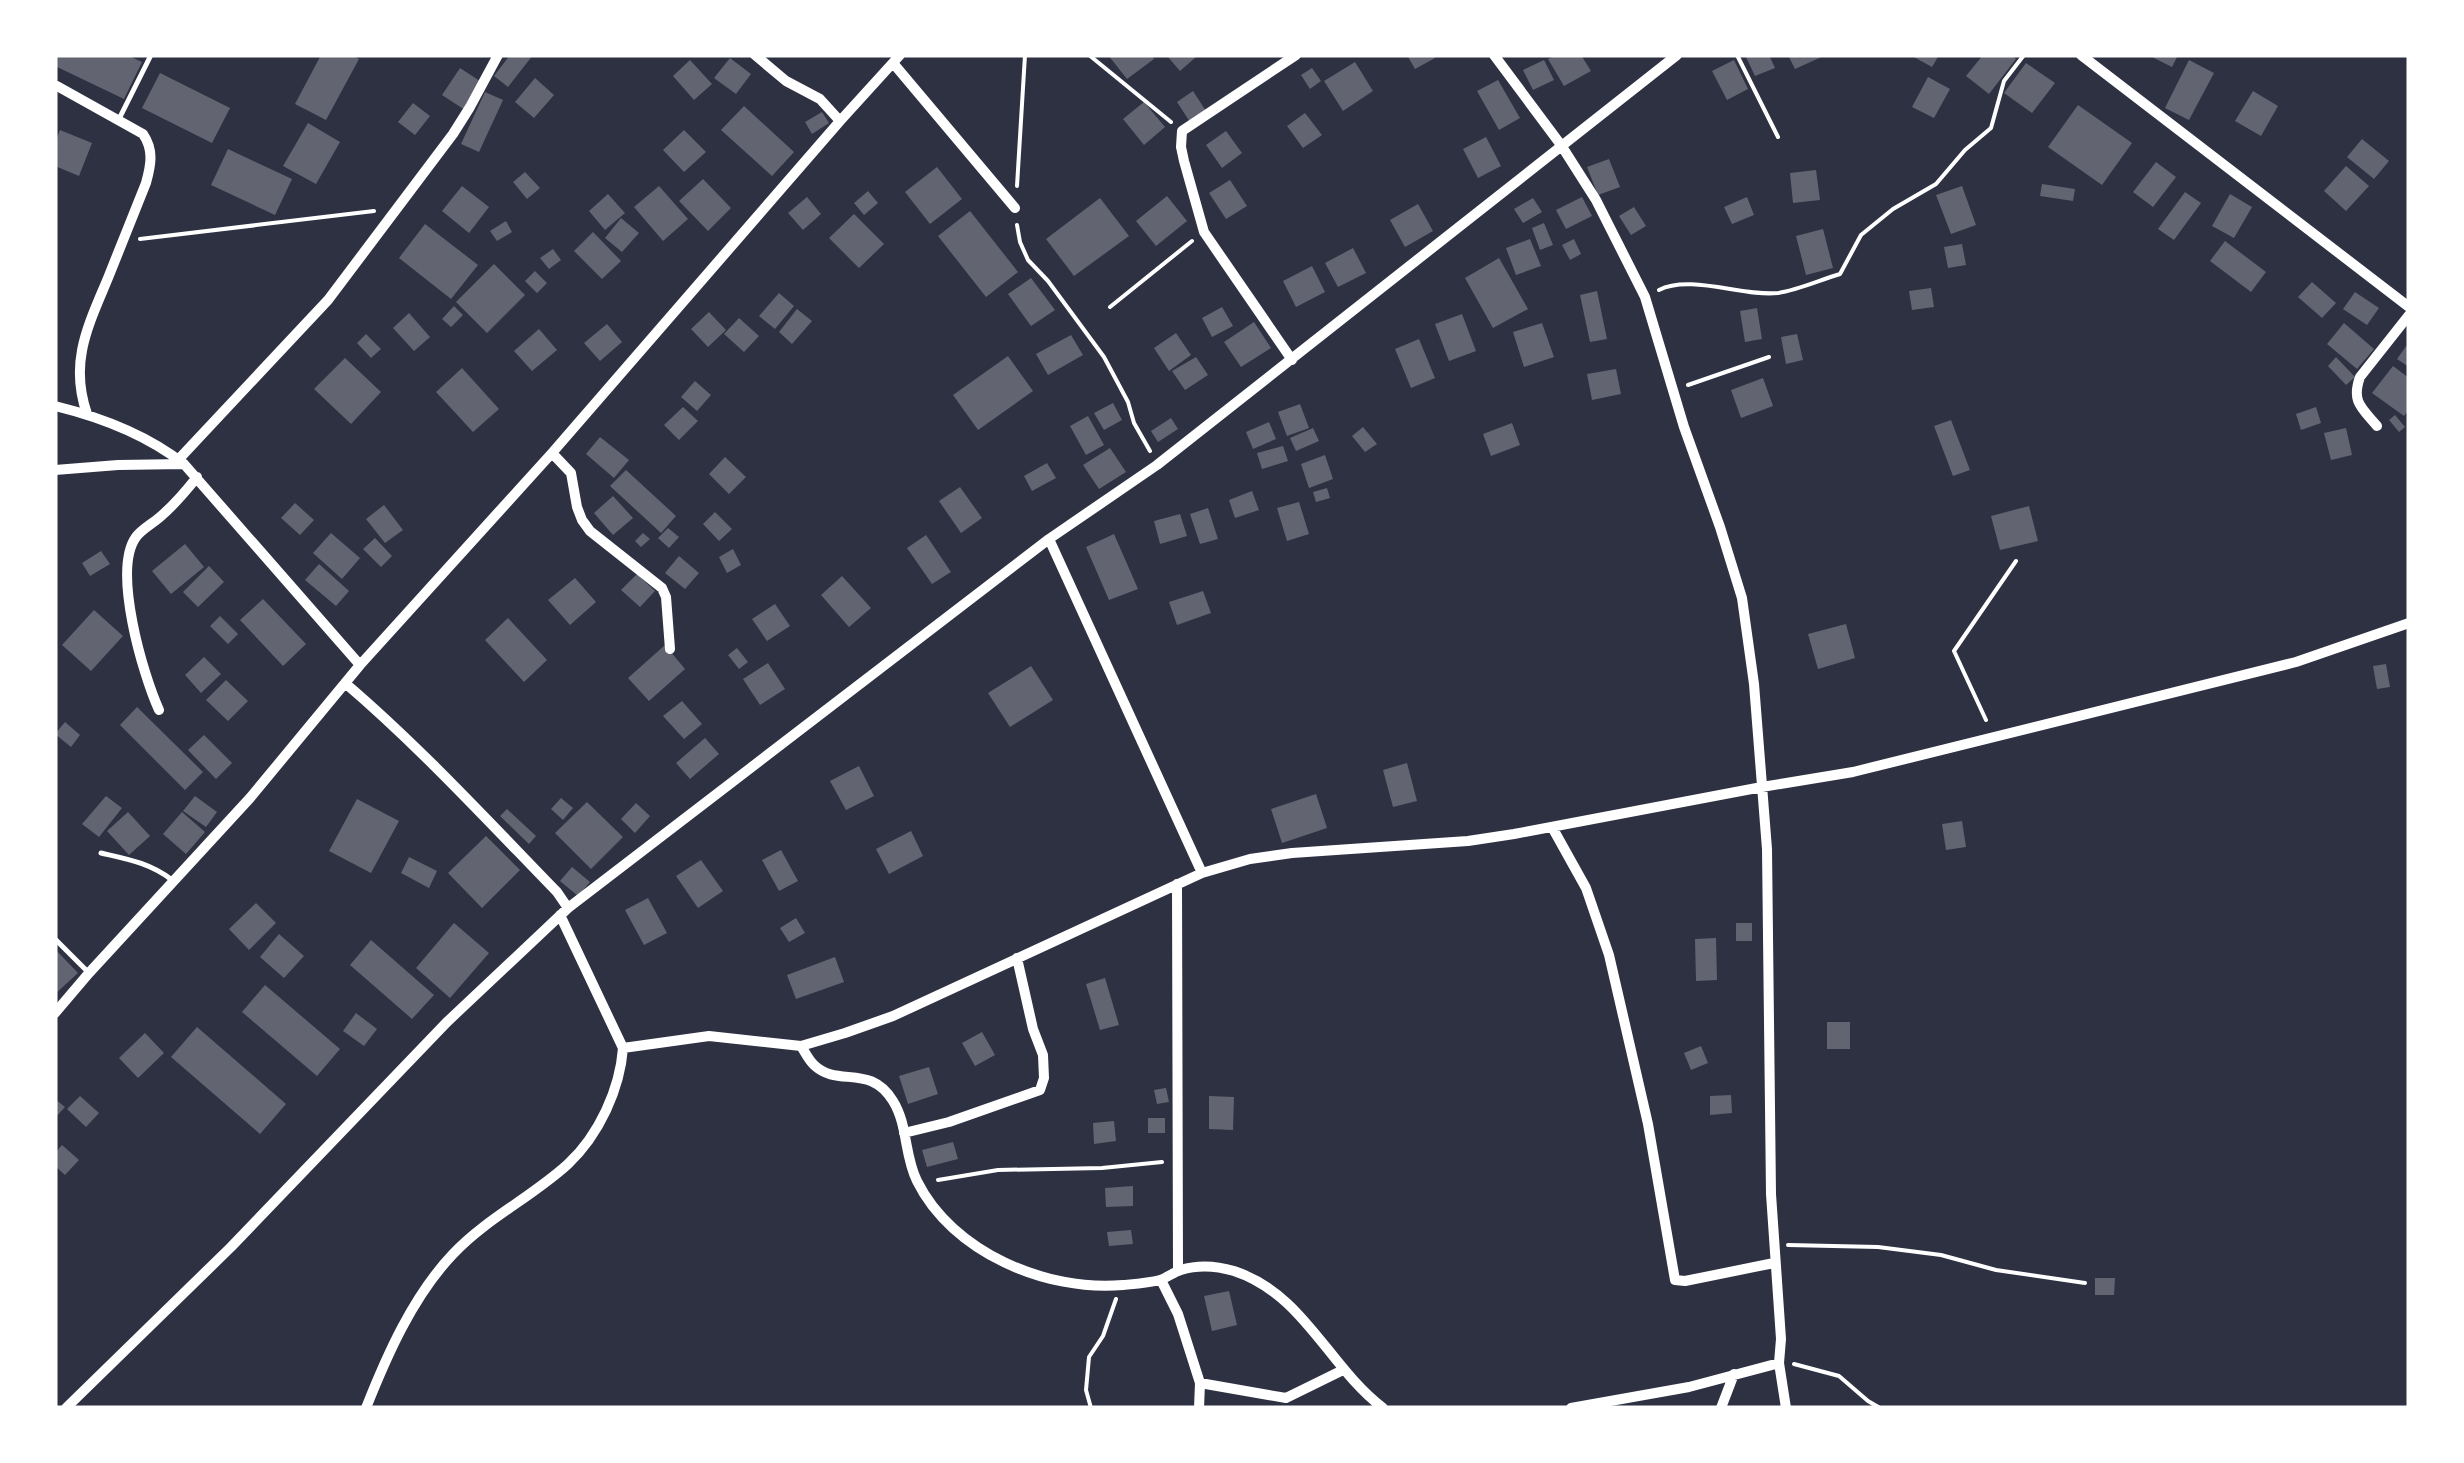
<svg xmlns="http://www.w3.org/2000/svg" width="2464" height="1463" viewBox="0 0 2464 1463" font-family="'Crimson Pro',serif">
  <rect width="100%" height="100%" fill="#2d3142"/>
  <path fill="#626471" d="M58,55H127L142,62L124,99L55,66Z
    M321,55H351L359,59L326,120L295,104Z
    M510,55H533L508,87L494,76Z
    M1108,55H1151L1154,59L1127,79Z
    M1170,55H1194L1196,57L1180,71L1168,57Z
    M1407,55H1434L1435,58L1415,69Z
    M1556,55H1581L1591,71L1564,86L1548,59Z
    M1745,55H1769L1775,68L1755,76Z
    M1788,55H1826L1795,69Z
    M1910,55H1939L1932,67Z
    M1983,55H2011L2016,59L1989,94L1966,76Z
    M2148,55H2178L2172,67Z
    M730,58L751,74L736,94L714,78Z
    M690,60L712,84L694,100L673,76Z
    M1544,60L1554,80L1533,90L1523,70Z
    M1734,60L1748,89L1727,100L1712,71Z
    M2189,60L2214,73L2189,120L2165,108Z
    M1355,62L1373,91L1343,111L1324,81Z
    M2026,63L2055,83L2032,113L2004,93Z
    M460,68L483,83L465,110L442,95Z
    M1312,68L1321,81L1310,89L1301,75Z
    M160,73L230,108L212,143L142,108Z
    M1928,77L1950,89L1934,118L1912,107Z
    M535,78L554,95L534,118L515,102Z
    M1498,80L1520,118L1499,130L1477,91Z
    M1193,91L1206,111L1190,122L1177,102Z
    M2253,91L2278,106L2261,136L2235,121Z
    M485,92L503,100L479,152L461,144Z
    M1144,102L1165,127L1144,145L1123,119Z
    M413,103L430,116L415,135L398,122Z
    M2078,105L2132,143L2102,185L2048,147Z
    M744,106L794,152L772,176L721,130Z
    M822,112L829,123L812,134L805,122Z
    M1305,113L1322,135L1303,148L1287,126Z
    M308,123L340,142L316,184L283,166Z
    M60,130L92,143L79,176L55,166V143Z
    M684,130L706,152L684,172L663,150Z
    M1226,131L1242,153L1222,168L1206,145Z
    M1486,137L1501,166L1478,178L1463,149Z
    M2362,139L2389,161L2374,179L2347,157Z
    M228,149L292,179L275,215L211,185Z
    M1609,159L1620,187L1598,195L1587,167Z
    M2156,162L2176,177L2153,207L2133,192Z
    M2346,166L2369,186L2346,211L2324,191Z
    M937,167L962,199L930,224L905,192Z
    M1816,170L1820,200L1793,203L1790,173Z
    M525,172L540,188L527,199L513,182Z
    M703,179L731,208L708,231L679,201Z
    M1230,180L1247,206L1226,219L1209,193Z
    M2042,184L2075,189L2073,201L2040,196Z
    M462,186L489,207L469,233L442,211Z
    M659,186L688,219L663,241L634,207Z
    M1962,186L1976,225L1951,234L1936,195Z
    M868,191L878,203L864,215L854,203Z
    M2185,192L2201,203L2174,240L2158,229Z
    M608,194L625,213L605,230L589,211Z
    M2230,194L2252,207L2234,238L2212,226Z
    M1167,196L1187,221L1156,246L1136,221Z
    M807,197L821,214L803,230L788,213Z
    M1582,197L1592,216L1566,229L1556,210Z
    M1747,197L1754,215L1732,224L1724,207Z
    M1100,198L1129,236L1074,276L1046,239Z
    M1533,198L1542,212L1523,223L1514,209Z
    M1418,204L1433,231L1405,247L1390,220Z
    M1634,207L1646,226L1631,235L1619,216Z
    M970,211L1018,272L986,297L938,236Z
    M854,214L884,244L859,268L829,238Z
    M621,218L639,233L622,252L605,238Z
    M506,221L512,232L497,241L490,231Z
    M1544,223L1553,245L1540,250L1532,228Z
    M425,224L478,265L451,299L399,258Z
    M1823,229L1833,268L1806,275L1796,236Z
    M593,232L621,261L602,279L574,251Z
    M1530,239L1541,266L1516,275L1506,248Z
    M1574,239L1581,254L1570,260L1562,245Z
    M2225,241L2266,272L2251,292L2210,261Z
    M1962,244L1966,265L1948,268L1944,247Z
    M1353,248L1366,273L1338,287L1325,263Z
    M553,249L561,260L549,269L540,258Z
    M1499,258L1528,309L1493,328L1465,278Z
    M494,264L525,295L487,333L456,302Z
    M1312,266L1325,292L1296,307L1283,281Z
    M535,271L547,283L537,293L525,281Z
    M1031,278L1055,310L1031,326L1008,294Z
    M2312,282L2336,303L2322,318L2298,297Z
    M1931,288L1934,307L1912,310L1909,291Z
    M1597,291L1607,339L1590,342L1580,295Z
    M2355,292L2379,308L2367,325L2343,309Z
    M779,293L794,306L775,329L759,316Z
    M454,306L463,315L451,327L442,319Z
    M1222,307L1233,326L1212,337L1202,318Z
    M1757,308L1762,339L1745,342L1740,311Z
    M797,309L812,321L792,344L779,332Z
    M709,312L726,330L708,347L691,329Z
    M409,313L430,337L414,351L393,328Z
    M1462,314L1476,351L1449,361L1435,324Z
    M739,318L759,336L744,352L724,334Z
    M1254,322L1271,348L1241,367L1224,342Z
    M1542,323L1554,357L1524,367L1513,332Z
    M2344,323L2374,349L2357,369L2327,344Z
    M607,324L622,342L600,361L584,343Z
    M539,329L557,350L532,371L514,351Z
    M1176,333L1191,355L1169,371L1154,348Z
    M366,334L381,349L371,358L357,343Z
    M1797,334L1803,360L1786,364L1781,337Z
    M1071,335L1083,355L1048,375L1036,354Z
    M1419,339L1435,378L1411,388L1395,349Z
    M2409,342V367L2397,359Z
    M1008,356L1033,391L978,430L953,395Z
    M1196,357L1208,375L1185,390L1172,371Z
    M2336,357L2355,377L2346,385L2328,366Z
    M345,358L381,392L351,424L314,389Z
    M2393,366L2409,378V410L2404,416L2372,393Z
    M462,368L499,409L473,432L436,392Z
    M1616,369L1621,394L1592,400L1587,374Z
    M1763,378L1773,406L1741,418L1731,390Z
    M695,381L711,395L697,411L681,397Z
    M1113,403L1122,420L1104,430L1094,413Z
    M1300,404L1309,428L1287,436L1278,412Z
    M683,407L698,421L679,440L664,425Z
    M2316,407L2321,423L2301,430L2296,414Z
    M2395,415L2405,427L2399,432L2389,420Z
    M1088,416L1104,445L1086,455L1070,426Z
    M1171,418L1178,429L1158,442L1151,431Z
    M1951,420L1970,470L1953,476L1934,426Z
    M1269,422L1276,439L1253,449L1246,432Z
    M1512,423L1520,445L1491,456L1483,434Z
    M1363,427L1377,444L1365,452L1352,436Z
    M1313,428L1319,441L1296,451L1290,438Z
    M2346,428L2352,455L2331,460L2324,433Z
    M600,437L629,460L614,478L586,454Z
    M1283,446L1288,461L1262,469L1257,453Z
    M1110,448L1126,472L1099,489L1083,465Z
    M1325,455L1333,479L1309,488L1301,464Z
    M725,457L746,477L729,494L709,474Z
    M1047,463L1056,478L1032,491L1024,476Z
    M626,470L676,516L661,533L610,486Z
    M960,487L982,518L961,533L939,501Z
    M1327,488L1330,498L1316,502L1313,492Z
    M1252,491L1259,510L1235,518L1229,500Z
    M613,496L633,518L613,535L594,513Z
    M1299,502L1309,534L1287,541L1277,508Z
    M295,503L314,520L300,535L281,518Z
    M384,505L403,530L385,543L366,519Z
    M2029,506L2038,541L2000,550L1991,516Z
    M1208,508L1218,539L1200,544L1190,514Z
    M715,512L732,529L719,541L703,524Z
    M1180,514L1187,536L1160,544L1154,521Z
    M668,528L679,537L669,548L658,538Z
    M331,533L360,558L342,579L313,553Z
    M643,533L650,539L641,547L635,541Z
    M1114,534L1138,589L1109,600L1086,547Z
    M926,535L951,572L932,584L907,548Z
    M375,538L392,556L381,567L363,549Z
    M185,544L204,567L171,594L152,571Z
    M733,549L741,565L727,573L719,557Z
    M101,551L110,564L90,576L82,563Z
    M679,556L699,573L685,589L665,573Z
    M319,564L349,591L336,606L305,580Z
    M209,566L224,582L198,607L183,592Z
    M637,574L655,591L640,607L621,590Z
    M842,576L871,608L849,627L821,595Z
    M575,578L596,602L570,625L548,600Z
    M1203,591L1211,613L1177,625L1169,602Z
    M263,599L306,644L283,666L240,620Z
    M775,604L790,626L767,641L752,619Z
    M94,610L123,636L91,671L62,645Z
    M220,616L238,634L228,644L210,626Z
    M508,618L547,660L524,682L485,640Z
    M1846,624L1855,658L1818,669L1808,634Z
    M665,645L685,669L649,701L628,678Z
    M737,648L748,662L739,669L728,655Z
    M204,657L221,674L201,693L185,675Z
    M768,663L785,689L760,705L743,679Z
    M2386,664L2390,687L2377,689L2373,666Z
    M1031,666L1053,700L1010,727L988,693Z
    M226,680L248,701L228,721L206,700Z
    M682,701L702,724L684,739L663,716Z
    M137,707L203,772L185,790L120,725Z
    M65,722L80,735L71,747L55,734Z
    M204,735L232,763L216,779L188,750Z
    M705,738L719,754L690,779L676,763Z
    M1407,763L1417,801L1393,807L1383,770Z
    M859,766L874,796L846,810L830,781Z
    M1316,794L1327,828L1282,843L1271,809Z
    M106,796L122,808L99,837L82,824Z
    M195,796L217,812L206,827L183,811Z
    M561,798L573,808L563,820L551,809Z
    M357,799L399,821L371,873L329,851Z
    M587,802L623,837L591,869L555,833Z
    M636,803L650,816L635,833L621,819Z
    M507,809L536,836L529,844L500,816Z
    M128,812L150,836L129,855L107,831Z
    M182,812L205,832L186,854L163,834Z
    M1962,821L1966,847L1946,850L1942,824Z
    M911,831L923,856L889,874L876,849Z
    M486,836L520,870L482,908L448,873Z
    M781,850L798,881L779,891L762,860Z
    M409,857L437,871L429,888L401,873Z
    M701,860L723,891L698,908L676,876Z
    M572,867L590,882L578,896L560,881Z
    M648,898L667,933L644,945L625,910Z
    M256,903L276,923L249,950L229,929Z
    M796,918L805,933L789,942L780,928Z
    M454,923L489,953L450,998L416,968Z
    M1736,923H1752V941H1736Z
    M279,934L304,956L284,978L260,957Z
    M1716,938L1717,980L1696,981L1695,939Z
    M371,940L434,995L412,1019L350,965Z
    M55,949L78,973L55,994Z
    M835,957L844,982L796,999L787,975Z
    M1105,978L1119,1025L1100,1030L1086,984Z
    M265,985L340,1049L317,1076L242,1012Z
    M356,1013L377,1029L364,1046L343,1031Z
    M1827,1022H1850V1049H1827Z
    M197,1027L286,1104L260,1134L171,1057Z
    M982,1032L995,1055L975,1066L962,1043Z
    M145,1033L164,1053L138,1078L119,1058Z
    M1701,1046L1708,1063L1691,1070L1684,1053Z
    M929,1067L938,1094L908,1104L899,1076Z
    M1166,1088L1169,1102L1157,1104L1154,1090Z
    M1731,1095L1732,1113L1710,1115V1096Z
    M80,1096L99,1113L86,1127L67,1109Z
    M1209,1096L1234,1097L1233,1130L1209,1129Z
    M55,1099L65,1107L55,1118Z
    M1148,1118H1165V1133H1148Z
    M1114,1121L1116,1141L1094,1144L1093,1123Z
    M953,1142L958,1159L927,1167L922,1150Z
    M62,1145L79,1160L65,1175L55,1166V1153Z
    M1133,1186V1206L1106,1207L1105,1188Z
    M1131,1230L1133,1244L1109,1246L1107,1232Z
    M2095,1278H2115L2114,1295H2095Z
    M1229,1291L1237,1325L1212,1331L1204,1296Z"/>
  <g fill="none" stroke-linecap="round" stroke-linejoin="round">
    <path stroke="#fff" stroke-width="4" d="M1089,55L1171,122
      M1737,55L1778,137
      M1017,186L1025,55
      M1017,225L1020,242L1028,260L1048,281L1104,357L1128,402L1134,423L1150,451
      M140,239L374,211
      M1659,290C1690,274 1744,297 1778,293C1798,290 1820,280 1840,274L1861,235L1893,209L1936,184L1965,150L1991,128L2004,81L2024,55
      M1110,307L1192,241
      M1688,385L1769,357
      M1986,720L1954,651L2016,561
      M938,1180L998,1170L1102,1168L1162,1162
      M1788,1245L1878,1247L1941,1255L1996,1270L2085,1283
      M1794,1364L1839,1376L1868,1401L1880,1408
      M1091,1408L1086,1390L1089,1357L1103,1336L1116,1299"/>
    <path stroke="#fff" stroke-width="5" d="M119,119L151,55
      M101,853C127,859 150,863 172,880
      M55,939L89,973"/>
    <path stroke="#fff" stroke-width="10" d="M755,55L786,81L820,99L840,121
      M1494,55L1561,145L1596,200L1645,297L1684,427L1720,527L1742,598L1754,684L1767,849L1771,1194L1781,1339L1779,1363L1786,1408
      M2081,55L2409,307
      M893,63L1015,208
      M57,86L143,134C154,150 151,165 146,183C133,215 121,246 108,278C88,326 69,362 87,414
      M1292,360L1204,232L1184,161L1181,147L1182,131L1296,55
      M55,406C100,417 147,435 184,464L360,665
      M2377,426C2362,408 2351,402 2360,377L2409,315
      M552,453L571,473L577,507L582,520L590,531L662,588L666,597L670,649
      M178,460L328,300L453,134L470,107L498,55
      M55,470L118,465L184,464
      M1049,539L1202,873
      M345,683C420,747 488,821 557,892L568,908
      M159,710C143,675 112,570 136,537C142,529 152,524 160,517C174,505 186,491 197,477
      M1552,827L1586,888L1609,955L1648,1124L1675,1280L1685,1281L1774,1263
      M1177,884L1178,1270
      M55,1013L89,973L250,798L360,665L552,453L840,121L900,55
      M801,1046C805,1052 808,1059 814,1065C838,1088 870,1063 893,1101C908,1125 904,1155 917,1181C952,1252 1046,1292 1123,1285C1134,1284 1149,1283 1160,1280C1168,1277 1174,1272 1181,1270C1197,1265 1217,1266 1234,1271C1304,1294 1328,1366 1383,1408
      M623,1048L709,1036L801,1046L845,1033L893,1016L1202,873L1250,859L1292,853L1468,841L1514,834L1762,787L1853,772L2296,662L2409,623
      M904,1133L949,1122L1040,1090L1044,1078L1043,1055L1033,1029L1017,958
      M1161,1280L1178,1314L1200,1383L1199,1408
      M1200,1383L1286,1398L1343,1370
      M66,1408L231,1247L447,1022L568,908L1049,539L1157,465L1677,55
      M366,1408C387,1355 413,1296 453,1254C487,1218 532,1197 568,1164C599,1135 620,1089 623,1048L560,915
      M1571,1408L1689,1387L1779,1363
      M1721,1408L1734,1374"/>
  </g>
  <rect width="2464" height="1463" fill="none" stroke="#ffffff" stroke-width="115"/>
</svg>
